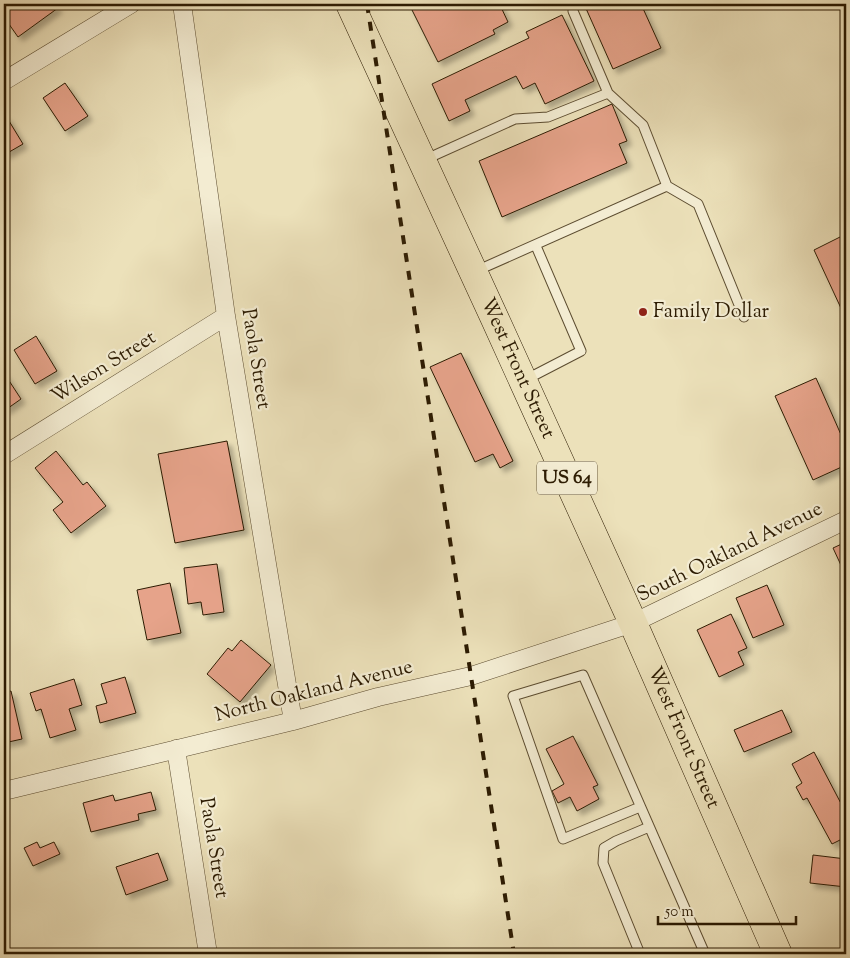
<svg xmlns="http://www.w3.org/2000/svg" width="850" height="958" viewBox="0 0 850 958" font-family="'Sorts Mill Goudy',serif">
  <defs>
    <filter id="shadow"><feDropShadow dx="4.5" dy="4.5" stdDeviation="2.5" flood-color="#0004"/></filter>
  </defs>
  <rect width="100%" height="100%" fill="#ece1ba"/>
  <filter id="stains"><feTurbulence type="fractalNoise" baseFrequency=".004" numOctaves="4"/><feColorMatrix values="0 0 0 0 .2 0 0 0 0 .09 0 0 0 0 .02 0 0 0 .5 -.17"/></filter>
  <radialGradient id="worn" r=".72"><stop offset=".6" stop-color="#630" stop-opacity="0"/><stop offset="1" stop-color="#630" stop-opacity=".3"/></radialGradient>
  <path fill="#e6a38a" stroke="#2c1b02" filter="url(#shadow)" d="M9,4H55L58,8L18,37L4,17V9L10,5Z
    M409,4H497L498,6L500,5L508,22L493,30L495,34L438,62Z
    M584,4H641L661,48L613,69Z
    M562,15L594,81L545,104L535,83L523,89L516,76L465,100L470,111L449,121L432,84L529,38L526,32Z
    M65,83L88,116L65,131L43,98Z
    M612,104L627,141L619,144L627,163L502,217L479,161Z
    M6,116L23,144L4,155V118Z
    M846,234V319L814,250Z
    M36,336L57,371L35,384L14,350Z
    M461,353L513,461L500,468L493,454L475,462L430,367Z
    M4,373L21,399L4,411Z
    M816,378L846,446V465L813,480L775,396Z
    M227,441L244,530L175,543L158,454Z
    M56,451L83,485L87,482L106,506L71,533L53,510L63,502L35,468Z
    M846,542V576L833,548Z
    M217,564L224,612L203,615L201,602L188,604L184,568Z
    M170,583L181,633L147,640L137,590Z
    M767,585L784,625L753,638L736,598Z
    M731,614L747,648L738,652L744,665L719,677L697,630Z
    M241,640L271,665L240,702L207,674L228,648L232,651Z
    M125,677L136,713L100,723L96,706L107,703L101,684Z
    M74,679L82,705L69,709L76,730L50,738L41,709L36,711L30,693Z
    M11,691L22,739L4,743V693Z
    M782,710L792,732L744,752L734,730Z
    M573,736L598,785L593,787L599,799L577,811L570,797L558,803L552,791L564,784L546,749Z
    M814,752L846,813V837L832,844L807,798L803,800L796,787L802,783L792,764Z
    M151,792L156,810L138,814L139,820L91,832L83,803L113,795L115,801Z
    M37,842L40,848L54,842L60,854L33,866L24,848Z
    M158,853L168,880L126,895L116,867Z
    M813,855L846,859V887L810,883Z"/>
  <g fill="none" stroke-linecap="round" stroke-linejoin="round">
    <g stroke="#5c4c30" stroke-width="11">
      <path id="service" d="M573,11L608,93
        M424,160L515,119L548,117L608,93L643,125L667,186L476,271
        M667,186L698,204L744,317
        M525,380L581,351L536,246
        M640,807L563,839L513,696L583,675L705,954
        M640,954L603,863L604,848L616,841L649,827"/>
    </g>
    <g stroke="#5c4c30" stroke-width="19">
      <path id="minor" d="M182,4L226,316L293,721
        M4,81L131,4
        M4,455L226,316
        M176,749L208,954
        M4,791L293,721L378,697L471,676L633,623L846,520"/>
    </g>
    <g stroke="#2c1b02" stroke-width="29">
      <g id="primary">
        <path id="s1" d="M350,4L495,319L633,623L778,954"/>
      </g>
    </g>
    <use href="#service" stroke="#f3ecd2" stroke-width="9"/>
    <use href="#minor" stroke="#f3ecd2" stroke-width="18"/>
    <use href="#primary" stroke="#ece1ba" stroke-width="28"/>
    <path stroke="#2c1b02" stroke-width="4" stroke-dasharray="9 9" stroke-linecap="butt" d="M367,4L514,954"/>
  </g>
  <circle fill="#8f2418" stroke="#f3ecd2" stroke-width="2" cx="643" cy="312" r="5"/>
  <g text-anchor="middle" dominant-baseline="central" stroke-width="4.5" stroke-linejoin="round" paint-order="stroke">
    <rect fill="#f3ecd2" stroke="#685a40" stroke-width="1" x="537" y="461.5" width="60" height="33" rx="4"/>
    <g font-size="19" font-weight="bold" fill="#2c1b02">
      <text x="567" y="478">US 64</text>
    </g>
    <g font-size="20" fill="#2c1b02" stroke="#f3ecd2" text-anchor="start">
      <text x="653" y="312">Family Dollar</text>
    </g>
    <g font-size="20" fill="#2c1b02" stroke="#f3ecd2">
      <text transform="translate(255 359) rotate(81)">Paola Street</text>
      <text transform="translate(104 368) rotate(-32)">Wilson Street</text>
      <text stroke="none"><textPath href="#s1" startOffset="401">West Front Street</textPath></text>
      <text transform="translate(730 553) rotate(-26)">South Oakland Avenue</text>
      <text transform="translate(314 692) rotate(-14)">North Oakland Avenue</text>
      <text stroke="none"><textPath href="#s1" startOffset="806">West Front Street</textPath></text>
      <text transform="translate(213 848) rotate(81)">Paola Street</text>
    </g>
  </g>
  <rect width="850" height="958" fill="none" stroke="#ece1ba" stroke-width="20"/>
  <rect x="5" y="5" width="840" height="948" fill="none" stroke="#2c1b02" stroke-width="2.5"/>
  <rect x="10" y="10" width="830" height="938" fill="none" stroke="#2c1b02"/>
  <path d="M658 916v8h138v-8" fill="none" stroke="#2c1b02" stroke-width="2.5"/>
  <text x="665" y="916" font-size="15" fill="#2c1b02" stroke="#f3ecd2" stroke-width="4" paint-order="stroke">50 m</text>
  <rect width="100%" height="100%" filter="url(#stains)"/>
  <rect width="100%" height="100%" fill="url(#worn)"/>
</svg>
